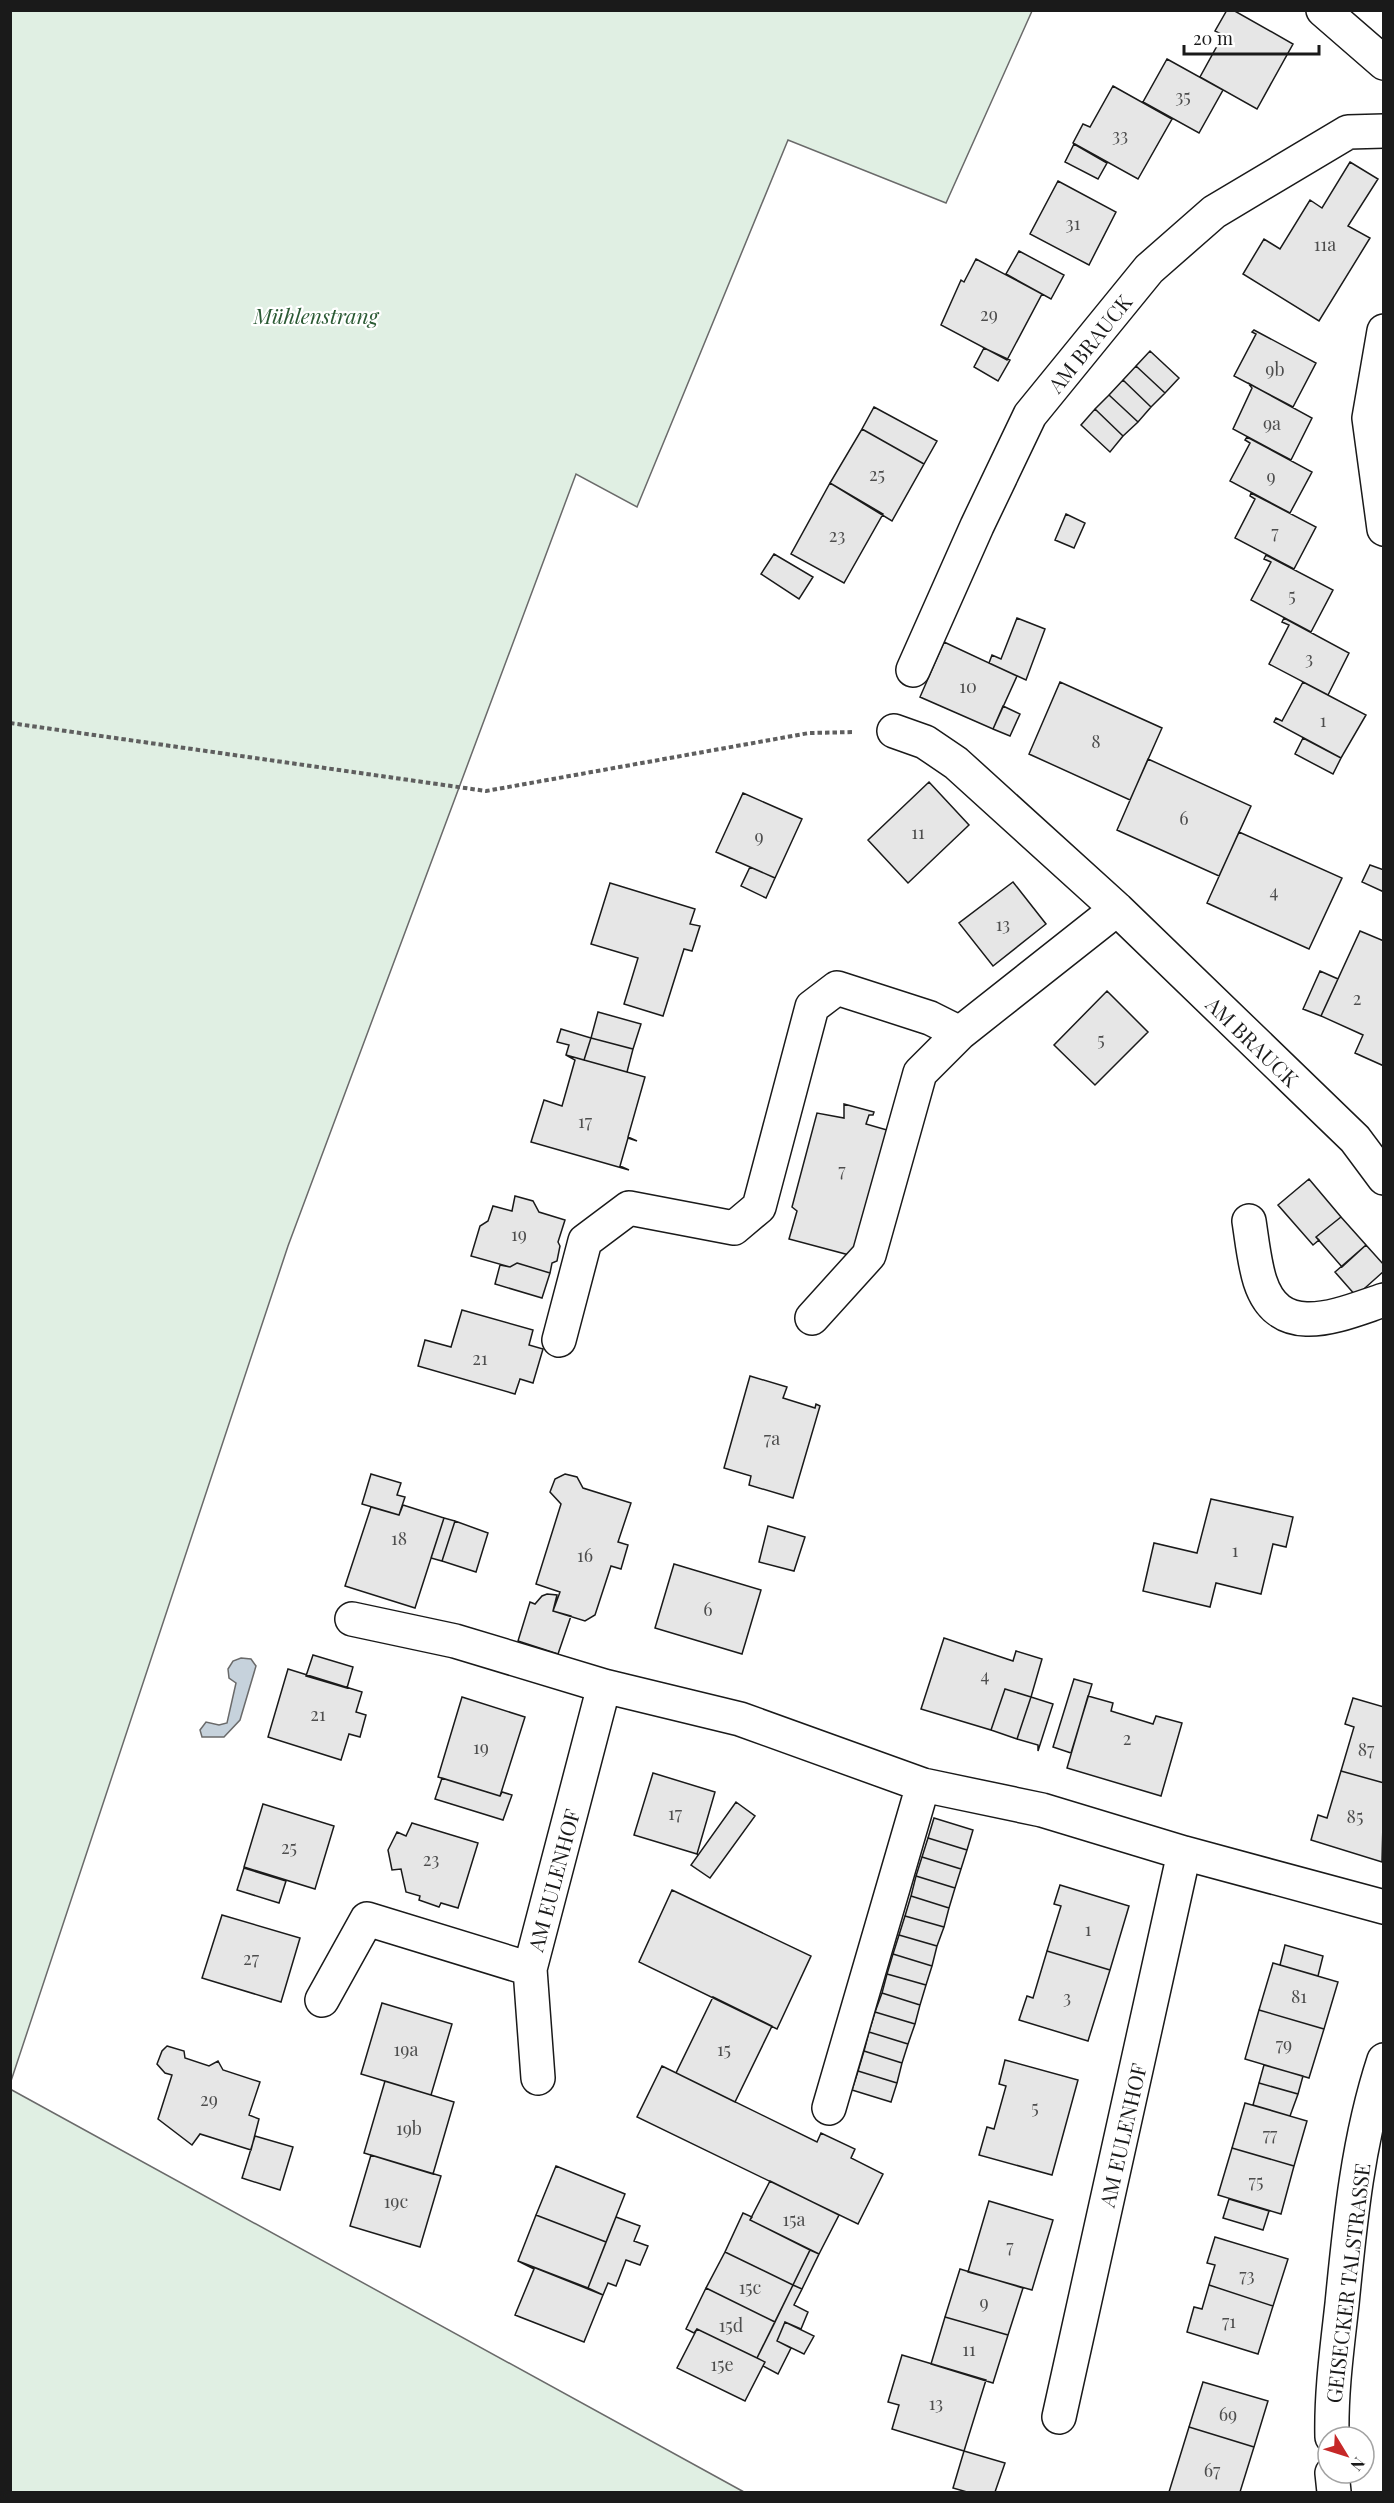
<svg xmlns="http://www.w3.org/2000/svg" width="1394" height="2503" viewBox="0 0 1394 2503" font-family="'Playfair Display',serif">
  <rect width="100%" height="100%" fill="#fff"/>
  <path fill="#e0efe3" stroke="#6a6a6a" stroke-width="1.5" d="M11,10L1032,11L946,203L788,140L637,507L576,474L288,1246L11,2081Z
    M10,2089L744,2492H11Z"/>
  <path fill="#c6d2dc" stroke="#6a6a6a" stroke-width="1.5" d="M241,1658L251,1659L256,1666L240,1720L224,1737H202L200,1730L206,1722L219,1725L227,1723L236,1683L229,1678L228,1669L233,1661Z"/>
  <path fill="#e6e6e6" stroke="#1a1a1a" stroke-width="1.5" d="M1227,10H1233L1293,44L1257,109L1200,77L1223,35L1215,31Z
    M1167,59L1223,90L1199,133L1143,102Z
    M1113,86L1172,119L1138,179L1073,143L1083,124L1090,127Z
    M1074,144L1107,163L1098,179L1065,162Z
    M1350,162L1378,179L1348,226L1370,238L1319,321L1243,274L1264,239L1280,249L1310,200L1322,208Z
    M1058,181L1116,212L1089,265L1030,234Z
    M1019,251L1064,275L1051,299L1006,274Z
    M976,259L1042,294L1007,360L941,325L961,280L964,282Z
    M1254,330L1316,363L1293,407L1234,376L1256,334L1252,332Z
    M984,348L1010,360L998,381L974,367Z
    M1150,351L1179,378L1165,393L1136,366Z
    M1136,366L1165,393L1151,407L1123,380Z
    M1123,380L1151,407L1138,422L1109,395Z
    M1248,383L1312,418L1291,460L1233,429L1252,388Z
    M1109,395L1138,422L1123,436L1095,409Z
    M874,407L937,441L924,464L862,429Z
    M1095,409L1123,436L1110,452L1081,425Z
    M862,429L924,464L892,521L830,483Z
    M1247,437L1312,472L1290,513L1230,481L1250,443L1245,440Z
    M830,483L883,514L844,583L791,554Z
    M1251,493L1316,527L1294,569L1235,538L1255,499L1250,496Z
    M1066,514L1085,523L1074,548L1055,540Z
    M774,554L813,577L799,599L761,574Z
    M1266,555L1333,590L1311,632L1251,600L1271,562L1264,559Z
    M1017,618L1045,629L1026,680L989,663L992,655L1001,659Z
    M1284,618L1349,653L1328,695L1269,664L1289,625L1282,622Z
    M944,642L1017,676L993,729L920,697Z
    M1060,682L1162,728L1130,800L1029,754Z
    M1303,682L1366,715L1341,758L1274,722L1276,718L1282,721Z
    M1003,706L1020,714L1010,736L993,729Z
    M1303,738L1341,758L1333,774L1295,754Z
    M1148,759L1251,806L1219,876L1117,830Z
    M929,782L969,825L908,883L868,840Z
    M743,793L802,819L775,878L716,852Z
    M1239,832L1342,878L1309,949L1207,903Z
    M1370,865L1384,870V892L1362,882Z
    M750,867L775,878L766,898L741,886Z
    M1013,882L1046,924L993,966L959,923Z
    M610,883L695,909L690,924L700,926L692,951L684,949L663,1016L624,1004L638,958L591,944Z
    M1360,931L1384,941V1066L1355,1053L1363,1035L1321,1016Z
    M1320,971L1338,979L1321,1016L1303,1009Z
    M1107,991L1148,1032L1095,1085L1054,1045Z
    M598,1012L641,1024L633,1049L591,1038Z
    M561,1029L591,1038L584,1060L566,1055L569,1045L557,1042Z
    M591,1038L633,1049L627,1072L584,1060Z
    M566,1055L645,1077L628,1137L637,1141L628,1138L620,1166L629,1170L531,1142L544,1100L562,1106L575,1060Z
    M844,1104L874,1112L873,1115H869L866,1124L887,1130L853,1256L789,1239L797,1211L792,1207L817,1113L844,1118Z
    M1309,1179L1341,1217L1316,1237L1319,1240L1313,1245L1278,1205Z
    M515,1196L533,1201L539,1212L565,1220L558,1242L560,1246L557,1261L552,1263L550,1273L517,1263L510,1267L471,1256L480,1226L488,1221L493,1206L512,1211Z
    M1341,1217L1366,1245L1342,1267L1316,1237Z
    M1366,1245L1384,1265V1271L1356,1296L1335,1272Z
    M517,1263L550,1273L542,1298L495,1284L500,1265L510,1267Z
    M462,1310L533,1330L529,1345L543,1349L533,1383L520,1379L515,1394L418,1366L425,1340L451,1347Z
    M750,1376L787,1387L783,1398L815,1408L816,1404L820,1406L793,1498L749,1485L751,1476L724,1468Z
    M371,1474L401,1483L397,1495L405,1497L399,1515L362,1504Z
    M565,1474L577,1477L583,1488L631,1503L618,1542L628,1545L621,1569L611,1566L595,1615L585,1621L553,1611L560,1592L536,1584L561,1504L550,1492L555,1479Z
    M1211,1499L1293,1517L1286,1547L1273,1544L1261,1594L1216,1583L1210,1607L1143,1591L1154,1543L1197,1553Z
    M403,1505L444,1518L415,1608L345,1586L371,1507L399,1515Z
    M444,1518L455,1521L442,1561L431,1558Z
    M455,1521L488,1533L476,1572L442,1561Z
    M768,1526L805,1537L794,1571L759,1562Z
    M674,1564L761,1590L742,1654L655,1628Z
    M547,1594L557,1595L553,1611L571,1616L558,1654L518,1641L530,1602L535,1604L542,1596Z
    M944,1638L1013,1661L1016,1651L1042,1659L1031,1697L1005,1689L991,1730L921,1709Z
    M313,1655L353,1667L347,1688L306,1676Z
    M288,1669L362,1692L356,1712L366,1715L360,1737L349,1734L341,1760L268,1737Z
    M1074,1679L1092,1684L1071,1753L1053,1747Z
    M1005,1689L1031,1697L1017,1739L991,1730Z
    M1088,1696L1113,1703L1111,1711L1153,1724L1156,1716L1182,1723L1161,1796L1067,1768Z
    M462,1697L525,1717L500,1796L438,1777Z
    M1031,1697L1053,1704L1038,1751V1745L1017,1739Z
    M1353,1698L1384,1707V1783L1341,1771L1354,1727L1345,1724Z
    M1341,1771L1384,1783L1382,1862L1311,1840L1318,1815L1327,1818Z
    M653,1773L715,1792L697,1854L634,1835Z
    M442,1778L500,1796L502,1792L512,1795L503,1820L435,1799Z
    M736,1802L755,1816L710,1878L691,1865Z
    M263,1804L334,1826L315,1889L244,1867Z
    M934,1818L973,1830L967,1850L928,1838Z
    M412,1823L478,1843L458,1908L441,1903L439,1907L419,1900L420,1896L406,1892L401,1869L392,1870L388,1850L397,1832L406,1836Z
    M928,1838L967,1850L961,1869L922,1857Z
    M922,1857L961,1869L955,1888L916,1876Z
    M244,1868L286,1881L279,1903L237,1890Z
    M916,1876L955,1888L949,1908L911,1896Z
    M1060,1885L1129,1906L1110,1970L1047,1951L1061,1906L1054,1904Z
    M672,1890L811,1956L777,2029L639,1962Z
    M911,1896L949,1908L944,1927L905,1916Z
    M222,1915L300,1938L281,2002L202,1978Z
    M905,1916L944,1927L937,1946L899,1935Z
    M899,1935L937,1946L932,1966L893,1954Z
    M1285,1945L1323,1956L1318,1976L1280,1965Z
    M1047,1951L1110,1970L1088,2041L1019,2020L1027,1996L1033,1998Z
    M893,1954L932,1966L926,1985L887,1974Z
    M1273,1963L1338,1982L1324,2029L1259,2010Z
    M887,1974L926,1985L920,2005L882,1993Z
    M882,1993L920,2005L915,2024L875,2012Z
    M713,1997L772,2026L735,2102L676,2073Z
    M382,2003L452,2024L431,2095L361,2074Z
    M1259,2010L1324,2029L1309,2078L1245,2059Z
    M875,2012L915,2024L908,2044L869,2032Z
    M869,2032L908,2044L902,2063L864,2051Z
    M167,2046L184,2051L185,2058L209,2066L218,2061L223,2070L260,2082L249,2115L259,2119L251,2150L200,2134L192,2145L158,2119L172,2075L165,2073L157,2064L162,2051Z
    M864,2051L902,2063L897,2083L858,2071Z
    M1005,2060L1078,2080L1052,2175L979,2155L987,2127L994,2129L1006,2086L999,2084Z
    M1264,2065L1303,2076L1298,2094L1259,2083Z
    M662,2066L817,2142L821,2133L855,2149L851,2158L883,2174L858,2224L637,2117Z
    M858,2071L897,2083L891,2102L852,2090Z
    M385,2081L454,2102L433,2174L364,2153Z
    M1259,2083L1298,2094L1290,2116L1253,2105Z
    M1245,2103L1307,2121L1294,2166L1232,2148Z
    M255,2136L293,2147L280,2190L242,2178Z
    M1232,2148L1294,2166L1281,2214L1218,2195Z
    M371,2155L441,2176L420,2247L350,2226Z
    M556,2166L625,2194L606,2242L536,2215Z
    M770,2181L839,2215L819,2254L750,2220Z
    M1229,2199L1269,2211L1263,2230L1223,2218Z
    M989,2201L1053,2220L1032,2290L968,2272Z
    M743,2213L752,2217L750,2220L810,2250L793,2285L725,2252Z
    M536,2215L606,2242L588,2288L518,2261Z
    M616,2217L640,2226L634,2241L648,2246L640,2265L626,2260L616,2286L608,2283L603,2295L588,2288Z
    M1215,2237L1288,2259L1273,2306L1209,2285L1215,2265L1207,2263Z
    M810,2250L819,2254L802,2289L793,2285Z
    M725,2252L793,2285L775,2322L706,2288Z
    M518,2261L603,2295L584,2342L515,2315L534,2269Z
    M960,2269L1023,2288L1008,2335L945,2317Z
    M793,2285L802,2289L794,2305L808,2312L801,2329L785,2322L777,2341L791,2348L778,2374L763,2366L765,2362L757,2358Z
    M1209,2285L1273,2306L1258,2354L1187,2332L1194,2307L1202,2309Z
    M706,2288L775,2322L757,2358L697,2329L694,2333L686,2329Z
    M945,2317L1008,2335L993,2383L931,2364Z
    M785,2322L814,2336L804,2354L777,2341Z
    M697,2329L765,2362L745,2401L677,2368Z
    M902,2355L986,2380L964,2451L892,2429L899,2405L888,2402Z
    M1203,2382L1268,2401L1254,2447L1189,2427Z
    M1189,2427L1254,2447L1240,2492H1169Z
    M964,2451L1005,2463L995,2492H967L953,2488Z"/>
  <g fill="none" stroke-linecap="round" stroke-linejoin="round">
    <g stroke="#1a1a1a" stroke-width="36">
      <path id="minor" d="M1323,10L1384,63
        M1384,331L1369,418L1384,529
        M913,670L977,526L1030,415L1149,269L1214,212L1348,132L1384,131
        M894,731L925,742L956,763L1117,909L1355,1139L1384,1178
        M1249,1221C1252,1240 1254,1262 1260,1281C1280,1343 1341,1314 1384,1300
        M812,1318L869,1255L920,1073L960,1033L1117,909
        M559,1340L585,1241L629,1208L734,1228L759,1207L812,1007L837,988L930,1018L960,1033
        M352,1619L455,1641L604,1686L740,1719L923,1785L1042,1810L1184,1853L1384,1907
        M322,2000L367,1919L530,1969
        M538,2078L530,1969L604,1686
        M829,2108L923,1785
        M1059,2417L1184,1853
        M1332,2437C1331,2392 1337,2349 1342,2304C1350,2222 1358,2139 1384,2060
        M1332,2473L1334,2492"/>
    </g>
    <path stroke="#5f5f5f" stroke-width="4" stroke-dasharray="4.5 3" stroke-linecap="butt" d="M10,723L486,791L809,733L855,732"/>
    <use href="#minor" stroke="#fff" stroke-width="33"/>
  </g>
  <g text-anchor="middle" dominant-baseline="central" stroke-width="4.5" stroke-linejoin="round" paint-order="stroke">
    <g font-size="18" fill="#4d4d4d">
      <text x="1183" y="96">35</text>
      <text x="1120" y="135">33</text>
      <text x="1073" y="223">31</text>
      <text x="1325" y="244">11a</text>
      <text x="989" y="314">29</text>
      <text x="1275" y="369">9b</text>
      <text x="1272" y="423">9a</text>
      <text x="877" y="474">25</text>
      <text x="1271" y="476">9</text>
      <text x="1275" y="532">7</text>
      <text x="837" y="535">23</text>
      <text x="1292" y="595">5</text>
      <text x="1309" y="658">3</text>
      <text x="968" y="686">10</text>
      <text x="1323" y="720">1</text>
      <text x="1096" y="741">8</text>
      <text x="1184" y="818">6</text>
      <text x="918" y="832">11</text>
      <text x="759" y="836">9</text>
      <text x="1274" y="891">4</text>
      <text x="1003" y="924">13</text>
      <text x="1357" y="998">2</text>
      <text x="1101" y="1039">5</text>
      <text x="585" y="1121">17</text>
      <text x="842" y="1170">7</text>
      <text x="519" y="1234">19</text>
      <text x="480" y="1358">21</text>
      <text x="772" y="1438">7a</text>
      <text x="399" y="1538">18</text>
      <text x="1235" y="1550">1</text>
      <text x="585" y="1555">16</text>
      <text x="708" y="1609">6</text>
      <text x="985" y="1675">4</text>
      <text x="318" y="1714">21</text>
      <text x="1127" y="1738">2</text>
      <text x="481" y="1747">19</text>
      <text x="1366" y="1749">87</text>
      <text x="675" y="1813">17</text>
      <text x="1355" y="1816">85</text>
      <text x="289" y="1847">25</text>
      <text x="431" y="1859">23</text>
      <text x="1088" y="1929">1</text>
      <text x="251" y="1958">27</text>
      <text x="1299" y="1996">81</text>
      <text x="1067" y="1997">3</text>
      <text x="1284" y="2044">79</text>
      <text x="406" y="2049">19a</text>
      <text x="724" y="2049">15</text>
      <text x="209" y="2099">29</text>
      <text x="1035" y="2107">5</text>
      <text x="409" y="2128">19b</text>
      <text x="1270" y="2134">77</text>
      <text x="1256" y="2181">75</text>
      <text x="396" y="2201">19c</text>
      <text x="794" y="2219">15a</text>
      <text x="1010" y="2246">7</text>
      <text x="1247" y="2275">73</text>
      <text x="750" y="2287">15c</text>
      <text x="984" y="2302">9</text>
      <text x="1229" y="2321">71</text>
      <text x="731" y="2325">15d</text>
      <text x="969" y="2349">11</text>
      <text x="722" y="2364">15e</text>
      <text x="936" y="2403">13</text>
      <text x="1228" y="2414">69</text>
      <text x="1212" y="2470">67</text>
    </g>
    <g font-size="21" font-style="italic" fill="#2b5a34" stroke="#fff">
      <text x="316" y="315">Mühlenstrang</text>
    </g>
    <g font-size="21" fill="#1a1a1a" stroke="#fff">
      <text transform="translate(1089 343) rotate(-51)">AM BRAUCK</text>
      <text transform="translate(1253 1041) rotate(44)">AM BRAUCK</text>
      <text transform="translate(553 1880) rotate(-75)">AM EULENHOF</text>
      <text transform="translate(1122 2135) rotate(-77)">AM EULENHOF</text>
      <text transform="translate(1347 2283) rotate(-83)">GEISECKER TALSTRASSE</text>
    </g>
  </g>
  <rect width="1394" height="2503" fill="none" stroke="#1a1a1a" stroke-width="24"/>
  <g transform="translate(1346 2455) rotate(128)"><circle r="28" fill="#ffffff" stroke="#a3a3a3" stroke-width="1.5"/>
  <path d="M0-4.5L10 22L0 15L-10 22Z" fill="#c62828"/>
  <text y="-9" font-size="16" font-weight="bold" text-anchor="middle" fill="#1a1a1a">N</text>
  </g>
  <path d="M1184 45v9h135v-9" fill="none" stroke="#1a1a1a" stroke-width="3"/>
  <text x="1193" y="45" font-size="18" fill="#1a1a1a" stroke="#ffffff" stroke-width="4.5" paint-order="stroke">20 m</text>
</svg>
